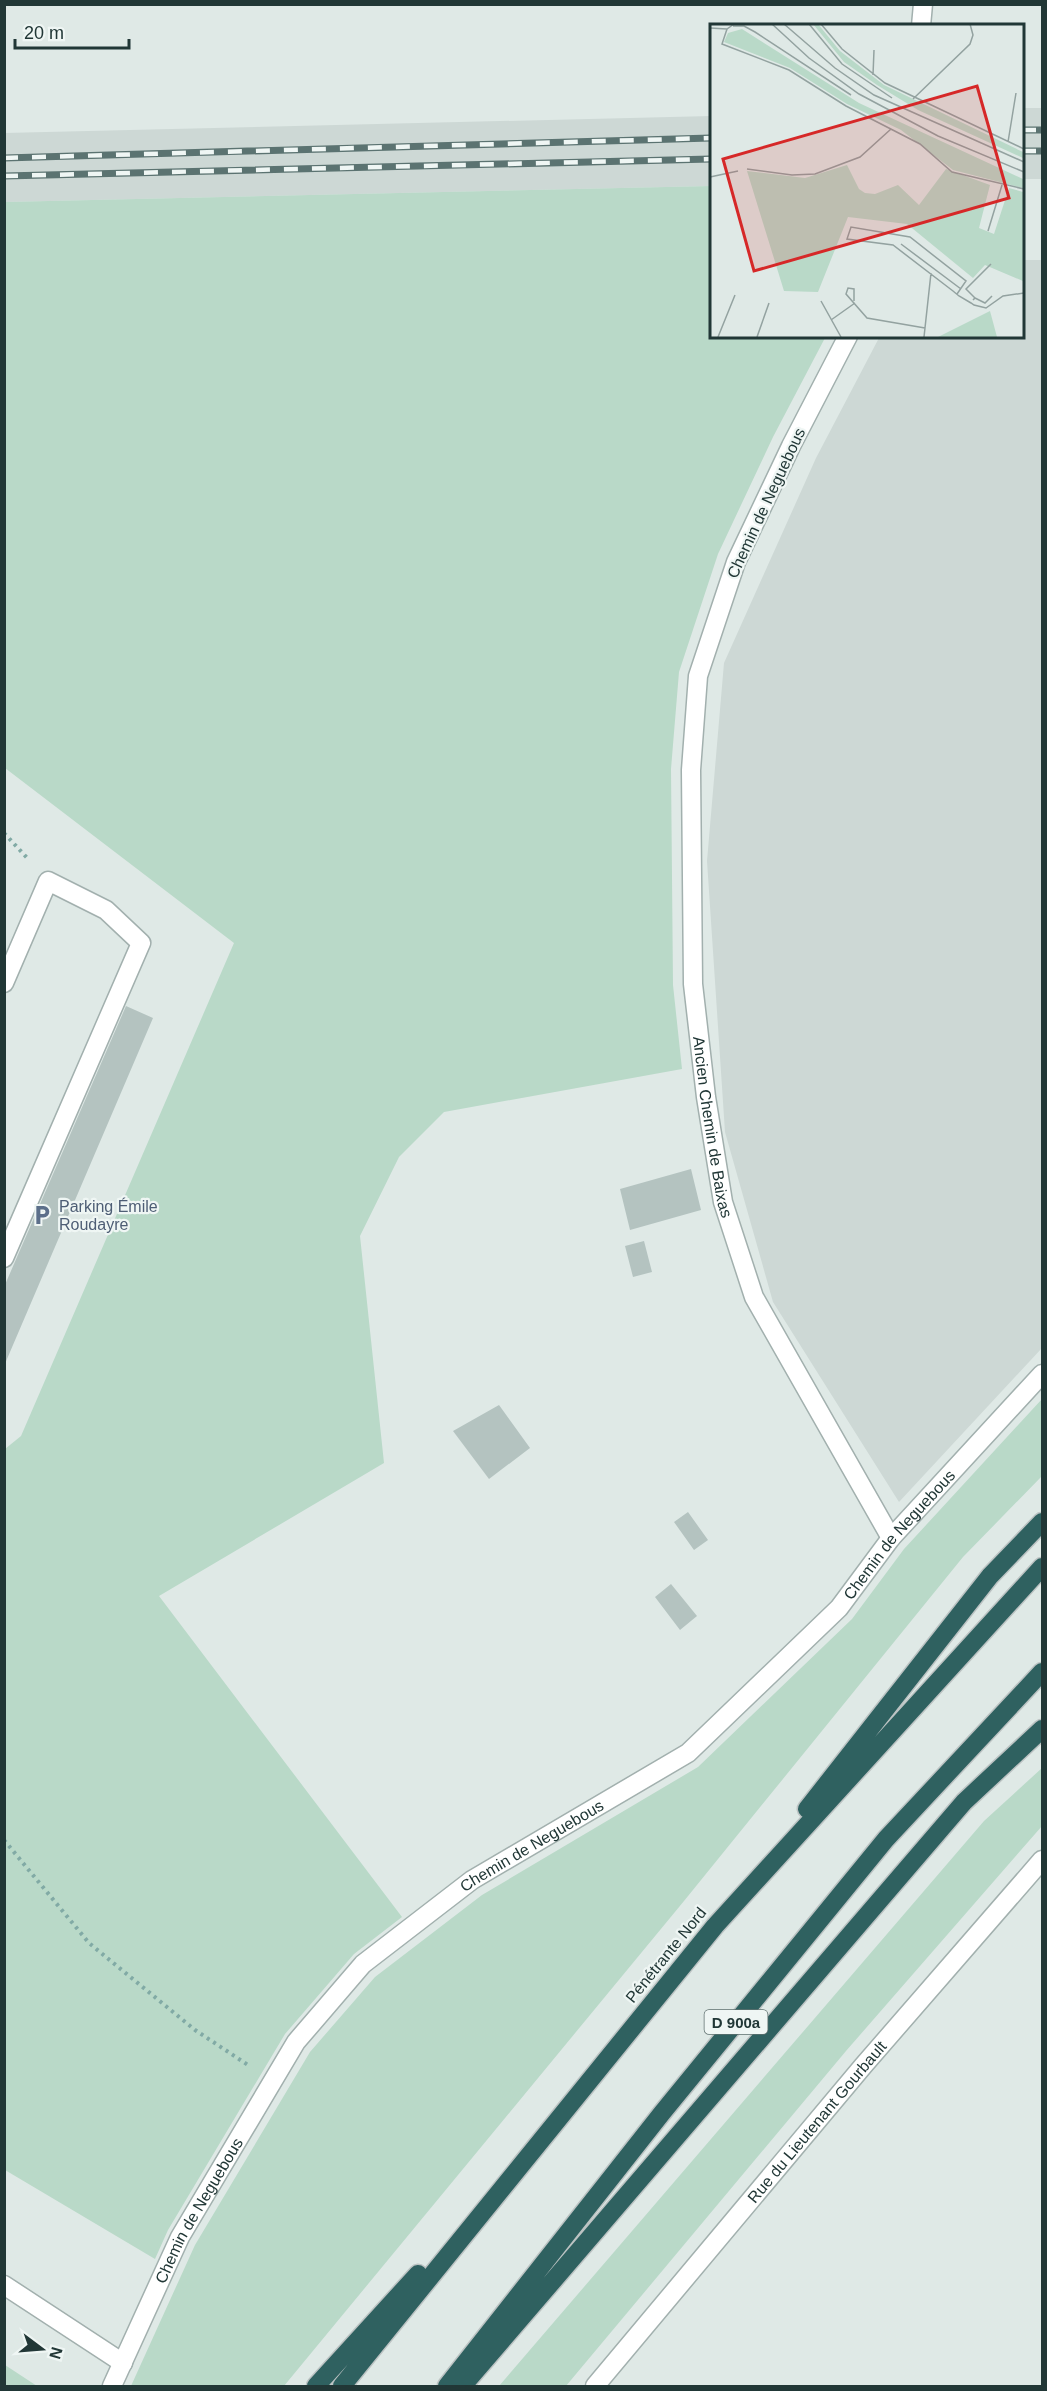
<svg xmlns="http://www.w3.org/2000/svg" width="1047" height="2391" viewBox="0 0 1047 2391" font-family="Helvetica,sans-serif">
  <rect width="100%" height="100%" fill="#dfe9e6"/>
  <path fill="#cdd8d5" d="M1022,108H1042V179H1022Z
    M711,116V186L5,202L4,133Z
    M1022,260H1042V1348L899,1502L773,1302L725,1132L707,861L724,663L816,458L880,336H1022Z"/>
  <path fill="#b9d9c8" d="M711,186V336H826L773,437L718,554L679,672L671,769L673,985L682,1069L444,1112L399,1157L360,1236L384,1463L159,1596L402,1917L354,1954L285,2034L168,2230L155,2259L5,2170V1449L21,1436L234,943L5,768V202Z
    M1042,1399V1476L963,1557L684,1901L284,2386H131L195,2245L310,2052L375,1977L482,1895L698,1767L852,1619L904,1549Z
    M1042,1768V1826L846,2051L566,2386H499L984,1821Z
    M4,2365H5L37,2386H5Z"/>
  <path fill="#b4c3c0" d="M126,1006L153,1018L4,1366V1287Z
    M691,1169L701,1210L630,1230L620,1189Z
    M644,1241L652,1272L633,1277L625,1246Z
    M499,1405L530,1448L489,1479L453,1431Z
    M688,1512L708,1540L694,1550L674,1522Z
    M671,1584L697,1616L680,1630L655,1597Z"/>
  <g fill="none" stroke-linecap="round" stroke-linejoin="round">
    <g stroke="#a2b0ae" stroke-width="21">
      <g id="minor">
        <path d="M921,26L923,4"/>
        <path id="s1" d="M848,336L791,446L736,562L698,676L691,770L693,984L706,1097L723,1202L754,1297L891,1538"/>
        <path d="M4,983L48,881L106,910L141,943L4,1258"/>
        <path d="M4,2285L123,2363"/>
        <path id="s2" d="M112,2386L180,2237L296,2042L363,1964L472,1880L688,1753L839,1608L891,1538L1042,1374"/>
        <path id="s3" d="M595,2386L863,2066L1042,1860"/>
      </g>
    </g>
    <g stroke="#bcc3c3" stroke-width="21">
      <path id="highway" d="M807,1809L990,1576L1042,1522
        M467,2381L964,1802L1042,1729
        M316,2386L418,2274
        M342,2386L715,1926L1042,1567
        M447,2386L662,2113L886,1839L1042,1672"/>
    </g>
    <path stroke="#81aaa5" stroke-width="4" stroke-dasharray="3 4.5" stroke-linecap="butt" d="M4,833L29,860
      M4,1840L89,1943L195,2030L248,2065"/>
    <use href="#minor" stroke="#fff" stroke-width="18"/>
    <use href="#highway" stroke="#2f6160" stroke-width="18"/>
    <g stroke="#5b7371" stroke-width="7">
      <path id="rail" d="M1022,130H1042
        M1022,151H1042
        M4,158L711,138
        M4,176L711,159"/>
    </g>
    <use href="#rail" stroke="#eff6f4" stroke-width="4.5" stroke-dasharray="14" stroke-linecap="butt"/>
  </g>
  <defs>
    <g id="parking-bare" transform="scale(1.62)"><path d="M-3.5-5.5H1a3.5 3.5 0 0 1 0 7H-1V5.5H-3.5ZM-1-3.4V-.6H.8a1.4 1.4 0 0 0 0-2.8Z" fill="#5c6f8a" stroke="#eff6f4" stroke-width="2.5" paint-order="stroke"/></g>
  </defs>
  <g fill-rule="evenodd">
    <use href="#parking-bare" x="42" y="1215"/>
  </g>
  <g text-anchor="middle" dominant-baseline="central" stroke-width="4.5" stroke-linejoin="round" paint-order="stroke">
    <rect fill="#eff6f4" stroke="#5f706f" stroke-width="1.5" x="704.5" y="2010" width="63" height="24" rx="4.5"/>
    <g font-size="15" font-weight="bold" fill="#213736">
      <text x="736" y="2022">D 900a</text>
    </g>
    <g font-size="16" fill="#213736" stroke="#eff6f4">
      <text transform="translate(766 503) rotate(-65)">Chemin de Neguebous</text>
      <text stroke="none"><textPath href="#s1" startOffset="825">Ancien Chemin de Baixas</textPath></text>
      <text stroke="none"><textPath href="#s2" startOffset="1186">Chemin de Neguebous</textPath></text>
      <text stroke="none"><textPath href="#s2" startOffset="700">Chemin de Neguebous</textPath></text>
      <text transform="translate(666 1955) rotate(-51)">Pénétrante Nord</text>
      <text stroke="none"><textPath href="#s3" startOffset="345">Rue du Lieutenant Gourbault</textPath></text>
      <text stroke="none"><textPath href="#s2" startOffset="196">Chemin de Neguebous</textPath></text>
    </g>
    <g font-size="16" fill="#4e5e75" stroke="#eff6f4" text-anchor="start">
      <text x="59" y="1206">Parking Émile<tspan x="59" dy="18">Roudayre</tspan></text>
    </g>
  </g>
  <g transform="translate(710 24)">
    <rect width="314" height="314" fill="#dfe9e6"/>
    <path d="M103,0H108L130,27L174,61L313,128V134L208,86L167,61L134,38ZM32,5L149,79L313,155V164L243,146L191,106L137,80L80,44L14,18L18,9ZM137,141L149,165L155,169L165,170L188,161L209,181L236,145L280,161L269,204L284,210L299,164L313,168V257L275,241L263,254L197,200L138,193L108,268L74,267L37,147L95,154ZM280,287L287,313H228Z" fill="#b9d9c8"/>
    <path fill="none" stroke="#93a2a0" stroke-width="1.5" d="M62,0L99,34L149,70L228,112L314,148M74,0L125,44L164,71L314,138M99,0L132,40L182,74M111,0L132,25L175,59L314,125M23,2H34L45,8L141,71M0,4L17,5L24,0M17,5L12,20L79,46L136,82L210,120L242,148L314,165M163,51L164,26M203,75L260,20L263,11L260,0M298,118L306,69M37,145L82,151L105,150L150,133L181,105M0,153L28,147M278,207L292,161M191,220L251,265M247,270L256,257L200,213L141,203L137,215L183,221L243,267L249,272L261,279L264,281L276,284L293,272L314,269M265,274L256,265L281,240M263,276L265,274L275,279L282,272M111,277L131,313M144,277V265L138,264L136,270L157,294L215,304M121,296L145,279M8,313L25,271M47,313L59,279M214,313L221,249"/>
    <path fill="#d62828" fill-opacity="0.15" stroke="#d62828" stroke-width="3" d="M267,62L299,174L44,247L13,135Z"/>
    <rect width="314" height="314" fill="none" stroke="#213736" stroke-width="3"/>
  </g>
  <rect width="1047" height="2391" fill="none" stroke="#213736" stroke-width="12"/>
  <g transform="translate(42 2349) rotate(106)" stroke="#eff6f4" stroke-width="4.5" paint-order="stroke">
  <path d="M0-4.5L10 22L0 15L-10 22Z" fill="#213736"/>
  <text y="-9" font-size="16" font-weight="bold" text-anchor="middle" fill="#213736">N</text>
  </g>
  <path d="M15 39v9h114v-9" fill="none" stroke="#213736" stroke-width="3"/>
  <text x="24" y="39" font-size="18" fill="#213736" stroke="#eff6f4" stroke-width="4.5" paint-order="stroke">20 m</text>
</svg>
